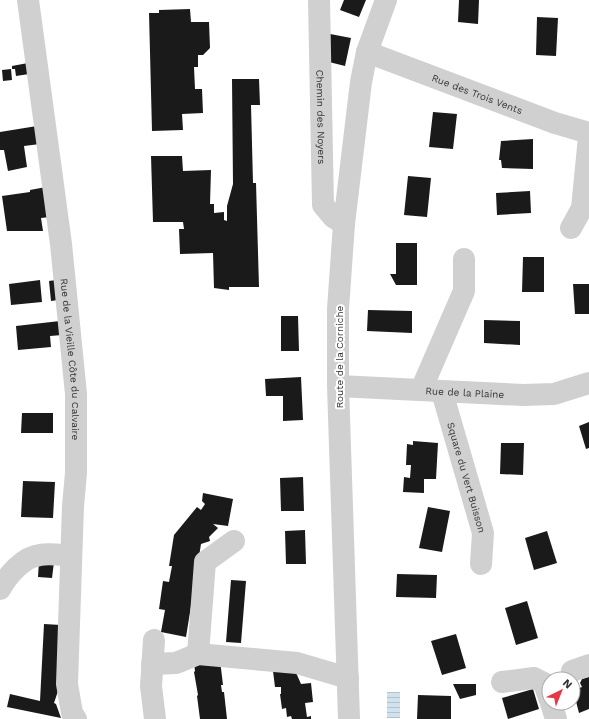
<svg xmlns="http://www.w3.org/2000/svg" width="589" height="719" viewBox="0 0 589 719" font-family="'Work Sans',sans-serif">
  <defs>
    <pattern id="water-rules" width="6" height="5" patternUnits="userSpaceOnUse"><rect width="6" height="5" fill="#cfe2ee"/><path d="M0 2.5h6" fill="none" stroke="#b2c2cd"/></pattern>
  </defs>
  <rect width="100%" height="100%" fill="#fff"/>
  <path fill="url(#water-rules)" d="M387,692H400V718H387Z"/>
  <path fill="#1a1a1a" d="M344,0H366L359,17L340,10Z
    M459,0H479L478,24L458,22Z
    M190,9L191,22H209L210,48L203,55H198V67H194L195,89H202L203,113L182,114L183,130L152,131L149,13H159V10Z
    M537,17L558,18L556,56L536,55Z
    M325,33L351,38L345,66L325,61Z
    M28,63L29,74L16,76L15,69H12V66Z
    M11,69L12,80L3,81L2,70Z
    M232,79H259L260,105H251L253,183H256L259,287H229V290L214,288L213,253L180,254L179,229H184L183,222H153L151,156H182L183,171L211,170L210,204H214V213L224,212V220L227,221V206L233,184Z
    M433,112L457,114L453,149L429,147Z
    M37,126L40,144L24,146L27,167L8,171L4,150H0V132Z
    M533,139V169L502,168L501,160H499L501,141Z
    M408,176L431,178L427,217L404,215Z
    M46,187L50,217L41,218L43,231H7L2,196L30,192V190Z
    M530,191L531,213L497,215L496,193Z
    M396,243H417V285H396L390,274H396Z
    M523,257H544V292H522Z
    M40,280L42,302L11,305L9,284Z
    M56,280L58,300L51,301L49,281Z
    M573,284H589V314H575Z
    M368,310L412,311V333L367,331Z
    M281,316H298L299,351H281Z
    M484,320L520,321V345L484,343Z
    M60,321L62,335L50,336L51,347L18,350L16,326Z
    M301,377L303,420L283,421V396H266L265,379Z
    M22,413H53V433H21Z
    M589,422V448L586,449L579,426Z
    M413,441L438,443L436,479H424V493L403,492L404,477L410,478L411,465H406L407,444L413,445Z
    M501,443H524L523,475L500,474Z
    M303,477L304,511H281L280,478Z
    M23,481L55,482L53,518L21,517Z
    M203,493L233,499L228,526L213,524L218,528L209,537L210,541L201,544L186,637L161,632L165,610L159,609L163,581L169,582L172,566H169L174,535L197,507L201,510L205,504L202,501Z
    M428,507L450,511L442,552L419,548Z
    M305,530L306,564H286L285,531Z
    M547,531L557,563L534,570L525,538Z
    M39,561L54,562L52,578L38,577Z
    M397,574L437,575L436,598L396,597Z
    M231,580L246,581L241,643L226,642Z
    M527,601L538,638L516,645L505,608Z
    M44,624L61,625L58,691L54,703L56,704L61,718L7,707L10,694L40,701Z
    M456,634L466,668L442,675L431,641Z
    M220,660L223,685H221L222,692H224L227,719H200L197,696L198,695L194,672L195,671L194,663Z
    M294,668L301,684L311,683L313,702L305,703L307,717L311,716V719H292L291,716L287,717L286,708L282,709L280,694H281V687H275L273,671Z
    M589,677V709L579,713L573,690L582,687L580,683L582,679Z
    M453,684H476V695L460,699Z
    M533,689L539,709L508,719L502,698Z
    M418,695L451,696V719H417Z"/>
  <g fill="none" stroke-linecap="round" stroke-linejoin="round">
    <g stroke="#d0d0d0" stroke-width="22">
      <path id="s1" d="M28,0L61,244L76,394V473L73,506L67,684L72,713L76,719"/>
      <path id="s2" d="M319,0L323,205L333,217L344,224"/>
      <path id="s3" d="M367,52L555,123L589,133"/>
      <path d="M571,228L582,208L589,137"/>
      <path id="s4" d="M338,386L523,395L554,394L589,383"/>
      <path d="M421,390L464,291V259"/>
      <path id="s5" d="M442,392L483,533L481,564"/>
      <path d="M0,589C8,575 23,557 40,555C49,553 61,555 71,556"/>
      <path d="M154,640L151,686L155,719"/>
      <path d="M198,654L205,562L234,541"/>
      <path d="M152,664L176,663L198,654L297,663L348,678"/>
      <path d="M572,671L589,665"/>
      <path d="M502,682L534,678L544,683L549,698"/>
      <path d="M551,703L556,719"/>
      <path d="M349,719L338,386V309L344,224L361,82L367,52L386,0"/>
    </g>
  </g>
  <g text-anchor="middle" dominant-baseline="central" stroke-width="4" stroke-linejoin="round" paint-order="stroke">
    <g font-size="10" fill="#333" stroke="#fff">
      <text stroke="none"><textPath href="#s3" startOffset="118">Rue des Trois Vents</textPath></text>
      <text stroke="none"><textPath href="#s2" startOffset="117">Chemin des Noyers</textPath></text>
      <text transform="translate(339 357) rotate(-90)">Route de la Corniche</text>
      <text stroke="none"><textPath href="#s1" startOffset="362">Rue de la Vieille Côte du Calvaire</textPath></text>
      <text stroke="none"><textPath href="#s4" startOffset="127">Rue de la Plaine</textPath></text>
      <text stroke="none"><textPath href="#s5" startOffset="89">Square du Vert Buisson</textPath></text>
    </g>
  </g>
  <g transform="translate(561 691) rotate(43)"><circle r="19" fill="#ffffff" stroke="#adadad"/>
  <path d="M0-3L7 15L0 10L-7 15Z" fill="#e63946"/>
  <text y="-6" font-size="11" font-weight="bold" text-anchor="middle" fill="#333333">N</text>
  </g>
</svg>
